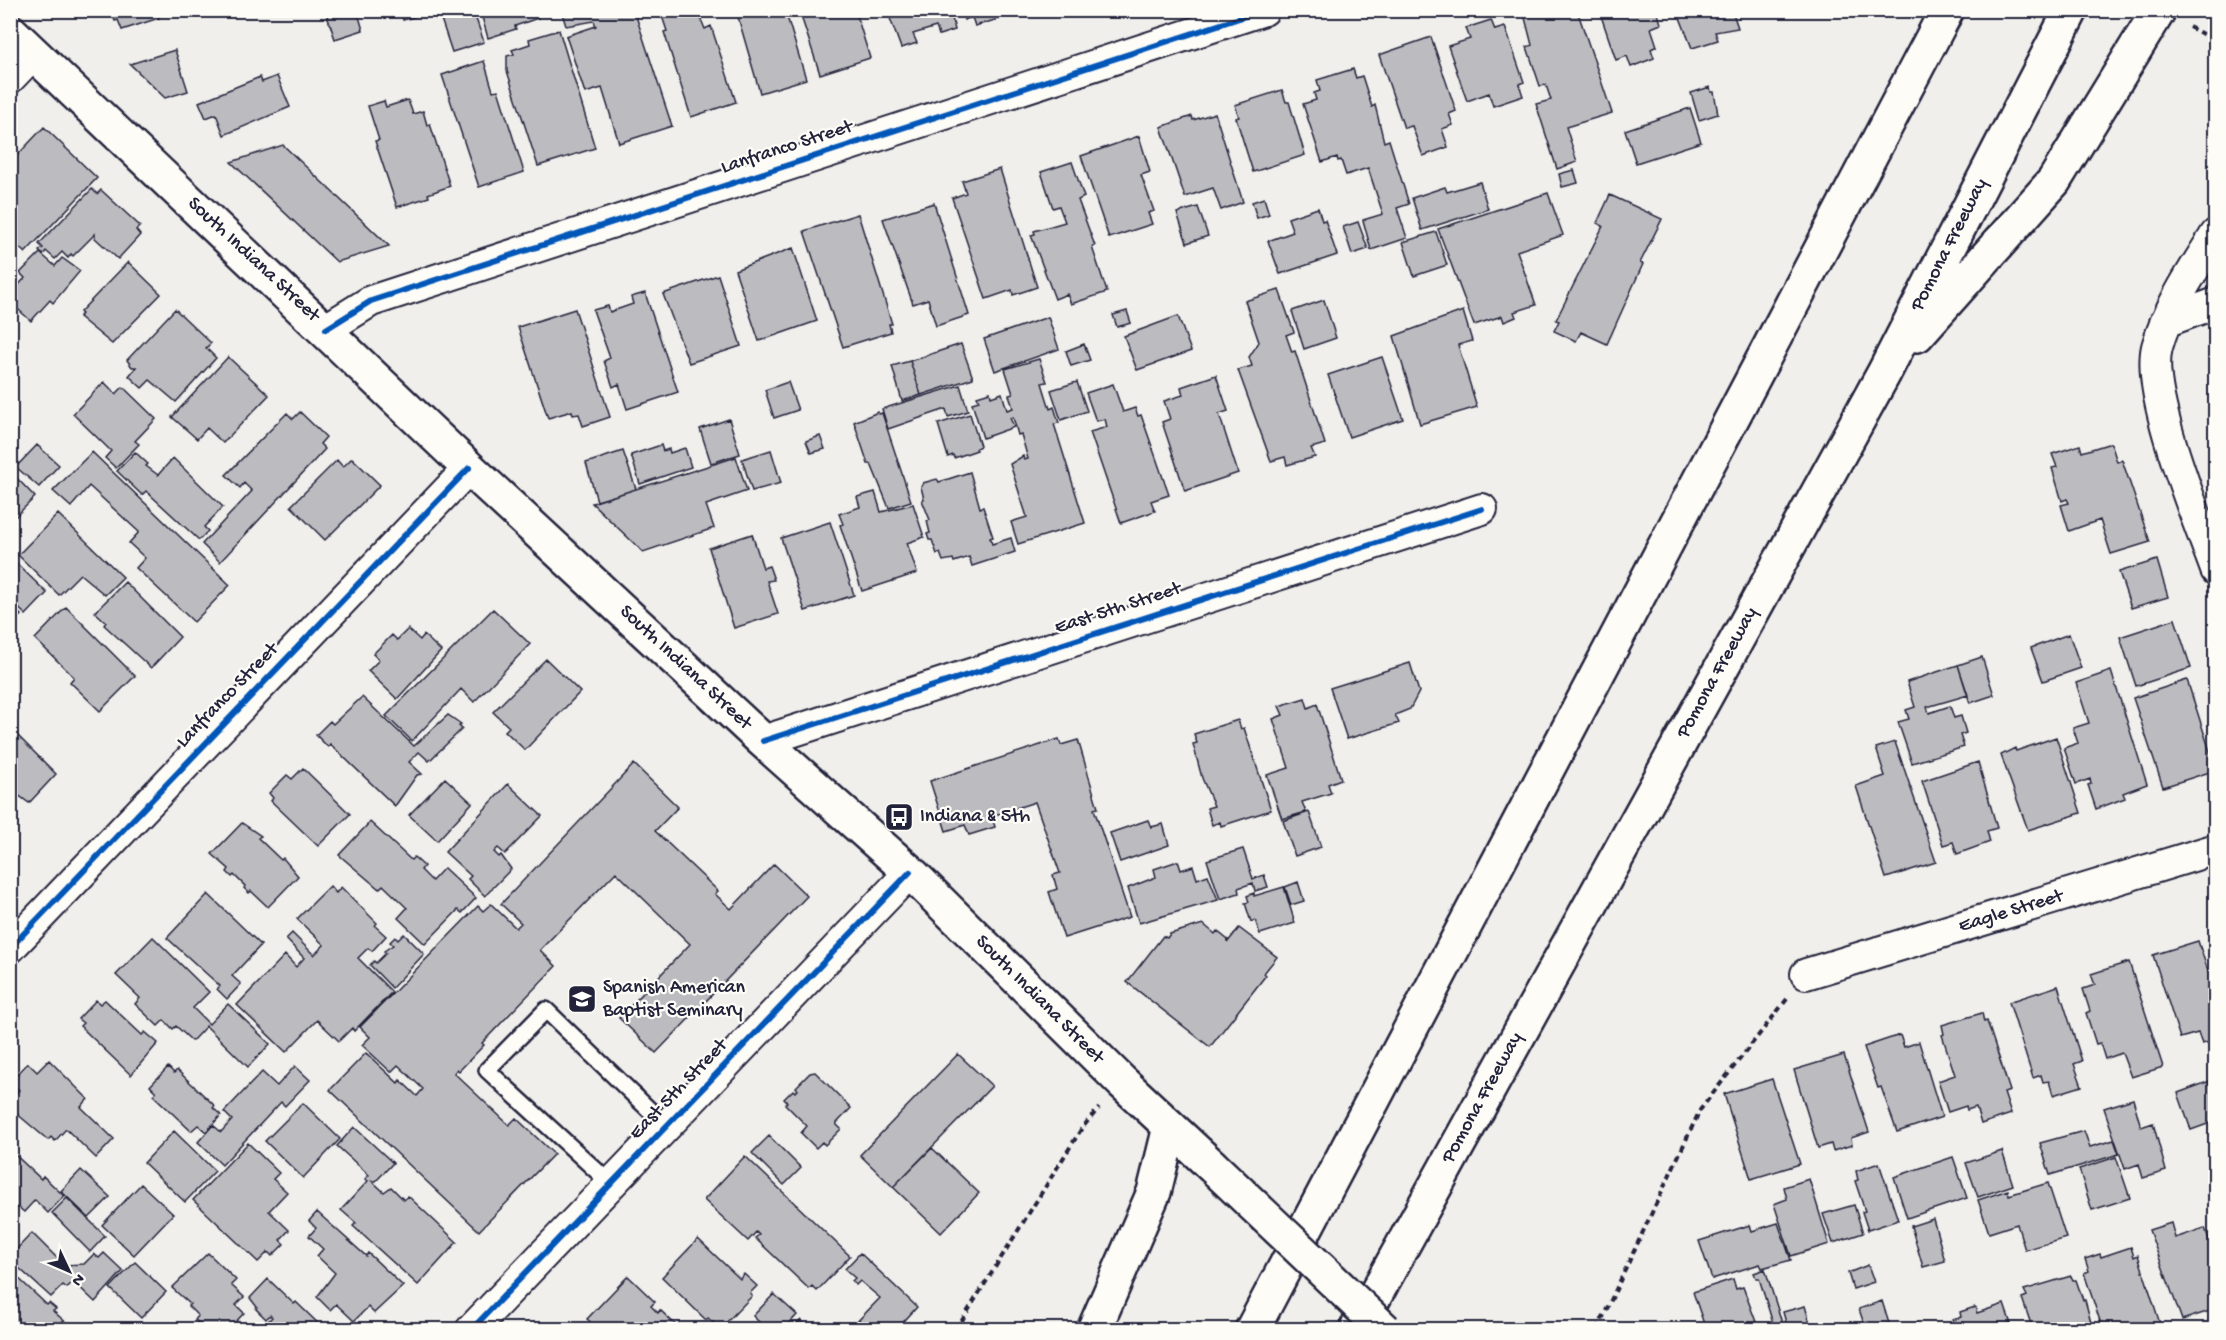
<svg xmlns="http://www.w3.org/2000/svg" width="2226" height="1340" viewBox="0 0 2226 1340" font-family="'Gochi Hand',sans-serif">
  <rect width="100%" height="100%" fill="#f0efec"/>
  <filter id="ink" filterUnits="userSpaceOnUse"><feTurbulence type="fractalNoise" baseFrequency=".0167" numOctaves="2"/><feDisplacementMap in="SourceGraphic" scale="12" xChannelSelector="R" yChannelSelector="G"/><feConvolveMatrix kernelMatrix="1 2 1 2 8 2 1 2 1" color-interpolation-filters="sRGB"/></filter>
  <g filter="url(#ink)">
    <path fill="#bcbcc0" stroke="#22223b" stroke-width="1.5" d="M111,10H157L159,18L122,30L118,20L115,21Z
      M325,10H357L363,30L335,39Z
      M400,10H438L403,20Z
      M468,10H473L484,42L452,52L441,19Z
      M480,10H535L538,18L515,26L516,29L488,38Z
      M561,10H634L672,126L619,143L602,88L585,93L566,36L596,26L594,21L566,26Z
      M660,10H697L705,29L711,26L736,102L691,117L664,32L667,31Z
      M736,10H785L806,79L760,93Z
      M799,10H855L870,58L820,74Z
      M887,10H950L955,30L939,35L936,27L913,34L917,43L901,48Z
      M961,10H1014L1015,14L975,26L972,17L964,20Z
      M1523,10H1577L1612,113L1566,127L1577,162L1557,169L1536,104L1551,100L1546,85L1540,86L1527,47L1532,45Z
      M1599,10H1657L1661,24L1651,28L1657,46L1651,49L1654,58L1631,67L1627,56L1616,60Z
      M1677,10H1732L1738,28L1715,32L1718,40L1692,48Z
      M1491,20L1495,30L1505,27L1524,82L1519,84L1523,96L1493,106L1489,93L1467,101L1448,46L1470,39L1466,28Z
      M559,30L595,148L538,166L507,71V56L514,54L512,50L530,44L529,39Z
      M1431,37L1456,111L1449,114L1453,125L1442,129L1448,147L1423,156L1412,126L1404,128L1379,55Z
      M175,50L188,91L165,98L130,64Z
      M484,61L493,91L498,90L524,172L479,187L442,75Z
      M1353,69L1356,78L1362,76L1372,107L1375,105L1384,142L1389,140L1409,204L1397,208L1407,238L1371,250L1363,220L1383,214L1368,168L1346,175L1341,160L1338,161L1337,157L1322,162L1303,104L1316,100L1314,93L1320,91L1317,80Z
      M277,76L290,107L224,135L216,114L206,118L199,102L260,77L262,82Z
      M1710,87L1711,92H1714L1718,114L1699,120L1691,93Z
      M1282,90L1286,102H1289L1305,155L1253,172L1236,118L1239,117L1235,105Z
      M408,100L413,114L423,111L427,125L430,124L450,186L428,194L429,197L397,207L375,141L379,140L368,106L384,101L386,107Z
      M1690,108L1701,142L1636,163L1625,130Z
      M1215,113L1243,202L1221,210L1213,188L1185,197L1161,127L1192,116L1193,120Z
      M44,127L97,178L25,253L10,239V163Z
      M1139,136L1150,172L1141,175L1154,211L1148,213L1152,224L1109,238L1081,156Z
      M283,145L389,246L337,262L231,162Z
      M1072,162L1084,197L1078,200L1095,246L1092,247L1107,292L1071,304L1067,294L1055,299L1031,235L1035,234L1034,231L1065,222L1059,206L1053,208L1041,172Z
      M1000,169L1037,287L1013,295L1012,290L986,299L952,198L966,193L962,181Z
      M1574,170L1578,183L1562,187L1559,174Z
      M1480,182L1488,209L1422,230L1412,198L1445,187L1447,192Z
      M92,189L97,194L101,190L140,226L136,230L140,235L118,259L95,238V234L73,256L71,254L68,258L62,252L55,259L46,251L43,255L39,251L43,248L39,244Z
      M1548,193L1563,235L1517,251L1536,305L1514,312L1516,317L1504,322L1502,316L1474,325L1438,229Z
      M1610,195L1662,219L1640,263L1643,264L1607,344L1581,332L1576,341L1554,331L1559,321L1556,320L1603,226L1597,223Z
      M1264,198L1269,214L1257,218L1252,202Z
      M934,203L969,315L936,326L928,299L913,304L883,219Z
      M1198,207L1208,236L1187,243L1177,213Z
      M1318,208L1322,221L1325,220L1337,255L1280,274L1268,241L1293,232L1288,218Z
      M858,214L892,324H889L891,332L843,347L804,231Z
      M1358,222L1368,249L1352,254L1343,227Z
      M1436,232L1447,265L1414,276L1403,242Z
      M793,248L817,321L759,341L735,270Z
      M40,253L55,266L62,258L80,271L53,303L50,300L31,321L10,302V294L25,278L20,273Z
      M128,262L161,294L112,344L79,317L82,314L80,312Z
      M718,275L741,346L689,363L663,294Z
      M1279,290L1294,332L1286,335L1292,352L1295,351L1325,444L1311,448L1315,457L1287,465L1285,457L1271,461L1238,370L1252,366L1249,357L1259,342L1245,301Z
      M645,293L678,392L627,409L619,384L613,387L604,361L610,358L593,310L608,306L610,312L633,304L631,297Z
      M1324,300L1336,338L1304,349L1292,311Z
      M175,309L211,343L206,348L216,358L176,402L150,380L142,388L129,376L136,367H132L127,360Z
      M575,309L610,417L583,426L579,414L573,415L572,411L548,418L518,327Z
      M1127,311L1131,323L1117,327L1113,315Z
      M1463,311L1472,341L1458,345L1477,407L1420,424L1394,336Z
      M1178,316L1191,351L1137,370L1124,336Z
      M1048,317L1059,349L995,371L984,339Z
      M961,344L973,378L921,395L910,361Z
      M1084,344L1090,360L1071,366L1066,351Z
      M228,357L269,395L223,443L207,428L197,439L172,417Z
      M1382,357L1403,419L1349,437L1328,375Z
      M1039,359L1047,382L1042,383L1050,409L1054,407L1059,423L1054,424L1085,523L1018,544L1011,522L1027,517L1010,464L1023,456L1024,460L1028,459L1021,434L1018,435L1013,417L1010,418L1014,427L983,438L972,403L979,401L977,396L990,392L991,397L1002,393L1007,410L1013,408L1009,395L1013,394L1005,369Z
      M910,361L921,395L902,401L892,366Z
      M1216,375L1228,411L1219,414L1238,473L1185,491L1162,422L1170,419L1164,401L1183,395L1181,387Z
      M104,382L116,394L123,387L156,419L135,441L139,444L116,468L105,458L111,451L73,414Z
      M788,382L798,410L774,418L765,390Z
      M1077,382L1087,411L1061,420L1051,390Z
      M1113,384L1123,412L1135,408L1138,416L1141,415L1169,495L1151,501L1155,511L1121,523L1090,432L1107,427L1105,419L1096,421L1086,393Z
      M960,385L968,411L948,417L946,409L888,429L882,409Z
      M300,412L326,437L320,444L325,449L220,562L202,544L252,491L244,483L240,488L226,475L287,413L293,419Z
      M878,412L879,414L882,413L911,501L889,508L871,464H868L854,422Z
      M970,414L980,446L976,448L977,450L954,458L953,455L948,457L938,424Z
      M729,419L740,454L711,463L700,429Z
      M820,436L825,449L811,453L806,441Z
      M2111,443L2117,462L2122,460L2150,542L2111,554L2100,520L2069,531L2061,505L2069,503L2067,499L2062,501L2052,468L2057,467L2052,454L2080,445L2082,452Z
      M37,445L59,465L39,487L16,467Z
      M661,445L663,451L669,449L670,453L685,448L691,467L640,484L631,455Z
      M771,450L781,483L752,491L742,459Z
      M623,451L636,489L597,501L586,463Z
      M92,452L230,585L194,622L136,568L145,558L129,543L139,532L89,486L71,507L53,491Z
      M135,452L148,464L146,466L158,475L173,458L223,507L204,527L208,531L199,540L146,491L142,495L117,471Z
      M736,457L747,491L706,505L714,528L643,552L592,503Z
      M352,458L380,485L325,540L291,506L337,460L343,467Z
      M10,471L35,497L15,517L10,512Z
      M970,472L980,508L983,507L993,537L990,538L992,544L1011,538L1015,552L972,566L969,557L954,562L953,559L943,561L940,553L937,554L932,540H929L927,534L930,533L927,521L930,520L922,500L924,499L921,487L923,483L937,479L939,482Z
      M875,492L881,512L913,504L924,537L907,543L917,573L862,591L840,525L843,524L839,514L860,507L857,497Z
      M58,514L123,577L105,595L80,574L59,595L18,555Z
      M830,522L854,595L805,611L781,538Z
      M752,534L763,568L769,566L774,580L767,581L778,614L734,628L709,548Z
      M10,557L47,593L26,615L10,600Z
      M2157,560L2168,597L2131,608L2119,572Z
      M125,582L180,637L151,668L104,625L106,622L95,612Z
      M10,605L21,615L10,626Z
      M66,607L135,676L100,711L70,682L74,677L35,639Z
      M493,609L530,644L474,702L461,689L412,741L386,716Z
      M2175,619L2191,668L2136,686L2120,637Z
      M408,629L420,640L424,635L441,651L397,699L368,671L379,660L373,654L392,635L397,640Z
      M2069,634L2081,668L2043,681L2031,648Z
      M1982,657L1994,695L1970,703L1958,665Z
      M546,659L580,692L525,750L505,731L509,727L493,712Z
      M1410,663L1419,692L1410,709L1395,715L1399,723L1347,739L1330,688Z
      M1958,665L1968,695L1927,707L1929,713L1950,706L1954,718L1961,716L1966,733L1960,735L1964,747L1912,763L1898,722L1909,719L1906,710L1915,707L1907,682Z
      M2111,671L2147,784L2123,793L2125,798L2096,809L2088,785L2091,784L2090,779L2076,784L2064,748L2078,743L2073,728L2089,723L2076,683Z
      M2187,680L2216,770L2163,787L2133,698Z
      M362,697L414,746L448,715L461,724L459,726L462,729L429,761L419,752L409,762L422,774L417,775L395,806L330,744L328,747L316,735L330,721L333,724Z
      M1305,698L1308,708L1317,704L1341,779L1328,784L1331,793L1302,802L1306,812L1282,819L1267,775L1289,768L1273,719L1283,715L1279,706Z
      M1238,720L1241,729L1244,728L1271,810L1221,826L1220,822L1212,825L1207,808L1214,806L1202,778L1193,744L1197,743L1194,734Z
      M10,728L56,774L29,803L10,789Z
      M2056,737L2081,813L2028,830L2001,755L2015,748L2016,751Z
      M1059,739L1061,745L1078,740L1098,808L1094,809L1130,917L1064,938L1049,892L1057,889L1053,875L1060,873L1035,802L992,816L995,827L969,835L965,825L946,831L930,781Z
      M1895,742L1936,862L1886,878L1856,786L1885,776L1876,748Z
      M1978,762L1997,828L1987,831L1990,842L1957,854L1953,842L1943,845L1922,781Z
      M634,764L678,807L655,831L718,891L715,894L731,909L774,864L807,896L656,1053L619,1018L690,944L616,872L540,950L556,966L482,1043L484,1045L459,1071L457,1069L454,1073L509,1125L516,1118L554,1154L479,1231L330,1090L366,1053L398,1083L400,1080L417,1096L423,1089L398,1065L391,1072L362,1045L370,1037L360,1027L478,906L483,911L491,904L516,928L521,923L501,904Z
      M303,768L350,814L318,846L271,801L273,798L269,793L287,775L292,779Z
      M445,778L472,803L437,841L409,815Z
      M508,784L542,816L505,854L498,848L494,852L499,857L501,855L511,869L485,896L468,879L471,876L445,852Z
      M10,810L17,816L10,824Z
      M1309,812L1321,847L1295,856L1283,821Z
      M1148,820L1151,827L1163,824L1169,845L1120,862L1110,833Z
      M370,822L411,860L414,857L424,866L421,870L432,881L444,868L476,898L462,913L458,910L425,944L398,918L407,908L383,885L379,889L339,855Z
      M242,823L261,836L258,838L281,860L283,858L298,876L268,907L251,891L249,893L244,888L245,886L234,875L232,877L227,872L229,869L212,854Z
      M1243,849L1253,879L1264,875L1268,887L1255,891L1253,883L1238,888L1239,893L1220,899L1207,860Z
      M1178,861L1181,870L1193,866L1197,879L1208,875L1218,900L1139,923L1128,888L1156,877L1154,869Z
      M1298,882L1304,901L1291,905L1285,887Z
      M330,886L336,893L341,887L377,923L375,926L386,936L372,951L368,948L358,958L392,992L354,1031L352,1028L339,1041L317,1020L286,1052L237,1005L285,955L296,967L304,958L286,939L292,933L314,955L324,945L297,919Z
      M1284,887L1295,923L1260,934L1255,920L1251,922L1245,903L1249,902L1247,896L1254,893V896Z
      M208,894L261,945L232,976L241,984L227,999L217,989L220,986L167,938Z
      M1203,924L1215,934L1217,931L1228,940L1227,943L1239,928L1277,957L1264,973L1266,975L1210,1047L1127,982L1163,936L1167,938L1170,934Z
      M404,934L424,954L392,988L370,965L374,961L376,963L386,953L384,951L393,945L390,942L395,937L398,940Z
      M153,937L209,992L193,1008L209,1024L228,1004L270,1044L248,1067L206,1026L192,1041L176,1026L173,1029L164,1020L158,1026L135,1004L140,998L116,975Z
      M2198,941L2216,995V1040L2202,1044L2198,1033L2180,1038L2153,955Z
      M2129,962L2163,1067L2131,1077L2122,1053L2105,1059L2100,1043L2096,1044L2086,1013L2090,1011L2083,989L2095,985L2091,974Z
      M2058,986L2082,1061L2074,1064L2082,1086L2053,1095L2049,1081L2043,1082L2041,1075L2033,1078L2009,1002Z
      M96,1000L100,1004L105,1000L142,1035L145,1032L158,1043L131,1075L80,1026L83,1023L78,1019Z
      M1982,1013L1984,1022L1987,1021L2010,1091L2004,1093L2011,1114L1981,1124L1976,1107L1967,1110L1966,1106L1948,1112L1938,1081L1955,1075L1942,1035L1944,1034L1942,1025Z
      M1900,1035L1904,1047L1919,1042L1942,1117L1897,1132L1881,1087L1878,1088L1864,1047Z
      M958,1054L992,1086L893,1187L860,1155Z
      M1844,1055L1869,1132L1851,1138L1852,1145L1833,1151L1831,1144L1818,1148L1794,1070Z
      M49,1060L88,1099L81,1107L114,1139L96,1158L66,1129L55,1141L51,1137L48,1140L10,1108V1099L19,1090L10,1082L28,1063L37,1072Z
      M295,1066L310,1080L285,1106L281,1102L222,1165L198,1142L213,1125L221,1132L232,1120L224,1112L262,1072L277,1086Z
      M168,1067L174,1073L177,1070L215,1106L213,1108L221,1115L206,1132L198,1125L191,1131L153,1095L156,1092L150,1086Z
      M815,1072L851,1108L836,1124L841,1129L825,1145L822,1142L816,1148L801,1133L807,1126L785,1104L787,1102L784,1099L793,1090L795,1092L798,1090L796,1087L810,1073Z
      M1772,1079L1800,1164L1751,1179L1724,1094Z
      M2210,1081L2216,1096V1121L2191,1130L2178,1093Z
      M2133,1099L2141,1127L2153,1123L2166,1171L2143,1178L2139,1164L2125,1169L2104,1108Z
      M303,1103L340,1139L303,1178L265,1141Z
      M354,1127L393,1163L376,1181H372L384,1192L391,1187L404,1200L408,1196L457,1242L418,1285L353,1226L356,1223L341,1210L368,1181L365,1179L369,1175L337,1146Z
      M174,1131L215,1171L185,1202L144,1163Z
      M2084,1131L2090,1147L2114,1140L2119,1154L2050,1175L2040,1143Z
      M769,1136L801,1168L784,1185L752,1153Z
      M248,1143L279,1173L273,1179L287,1192L269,1211L289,1230L280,1240L284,1244L272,1256L268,1252L258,1262L193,1200Z
      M932,1148L979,1193L941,1233L893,1187Z
      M10,1150L41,1179L43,1176L64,1196L48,1213L35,1200L24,1212L18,1207L10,1215Z
      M2002,1151L2013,1185L1978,1197L1966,1163Z
      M745,1156L850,1256L817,1291L812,1286L809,1289L755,1238L759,1235L756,1232L748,1241L704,1200Z
      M1953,1157L1967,1198L1907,1218L1894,1177Z
      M2116,1157L2130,1198L2092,1210L2079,1169Z
      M1879,1163L1898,1220L1868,1230L1862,1212L1865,1211L1855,1181L1858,1180L1856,1171Z
      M81,1170L110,1197L89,1218L61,1191Z
      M1809,1179L1829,1244L1791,1256L1774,1204L1787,1199L1784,1187Z
      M2048,1183L2066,1238L2025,1250L2017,1224L1989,1233L1978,1200L2008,1190L2009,1195Z
      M141,1184L173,1214L134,1255L102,1225Z
      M67,1198L105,1236L90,1252L52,1213Z
      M1854,1205L1863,1233L1833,1243L1823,1214Z
      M317,1212L366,1256L368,1253L403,1286L374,1313L368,1307L354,1321L336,1304L330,1310L317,1297L335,1273L317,1256L323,1249L309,1236L316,1228L309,1221Z
      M1933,1219L1945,1261L1923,1267L1911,1226Z
      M1778,1223L1791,1260L1762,1268L1760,1264L1712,1279L1699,1241L1750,1225L1752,1231Z
      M2171,1223L2175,1238L2205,1228L2216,1259V1309L2182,1320L2149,1230Z
      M32,1233L64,1265L84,1264L94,1254L99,1258L104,1253L123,1271L95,1302L73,1281L67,1288L63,1285L51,1297L10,1260V1256Z
      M698,1239L740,1279L744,1274L757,1286L750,1293L752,1296L720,1329L708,1318L706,1320L662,1277Z
      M2131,1247L2134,1257L2138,1255L2162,1330H2103L2084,1273L2089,1271L2085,1259L2100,1254L2101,1257Z
      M208,1253L236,1280L231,1285L244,1297L236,1305L244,1313L228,1330L208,1327L206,1329L195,1320L198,1316L188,1306L190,1304L172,1288Z
      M860,1253L917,1307L896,1330H849L880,1298L860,1281L856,1285L852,1281L855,1278L845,1269Z
      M135,1262L166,1292L141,1318L110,1288Z
      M1868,1265L1874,1282L1853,1289L1848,1273Z
      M1765,1269L1784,1329L1782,1330H1775L1759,1278H1756L1754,1273Z
      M14,1274L47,1305L49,1303L56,1309L53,1311L68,1324L63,1330H10V1277Z
      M628,1276L655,1302L651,1306L658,1313L660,1310L681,1330H599L587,1319Z
      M2071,1276L2073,1280H2076L2083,1300H2085L2093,1330H2033L2022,1298L2027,1296L2024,1290Z
      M268,1279L294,1304L296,1302L325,1330H260L272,1317L270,1315L266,1319L256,1309L257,1307L250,1298Z
      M1733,1279L1736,1289L1743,1287L1759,1330H1706L1693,1292Z
      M774,1294L797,1315L783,1330H767L753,1316Z
      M1882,1301L1891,1330H1866L1859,1309Z
      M2004,1304L2013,1330H1956L1953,1320L1961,1317L1960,1312L1975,1307L1977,1313Z
      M1805,1306L1812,1330H1788L1783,1312Z
      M801,1320L811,1330H791Z
      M1916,1323L1918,1329L1922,1330H1900Z"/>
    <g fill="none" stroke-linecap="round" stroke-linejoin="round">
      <g stroke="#22223b" stroke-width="20">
        <path id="service" d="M611,1184L487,1070L546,1010L667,1127"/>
      </g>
      <g stroke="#22223b" stroke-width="34">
        <path id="minor" d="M10,78L34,53
          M2216,234C2194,269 2168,307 2157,347C2145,394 2198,520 2216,570
          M2165,322L2216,303
          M326,329L371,301L1264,10
          M763,741L1482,509
          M10,948L469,468
          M1806,974L2216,849
          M471,1330L910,872"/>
      </g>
      <g stroke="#22223b" stroke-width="38">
        <path id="secondary" d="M10,31L469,468L763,741L910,872L1121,1081L1211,1165"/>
      </g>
      <g stroke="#22223b" stroke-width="38">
        <path id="motorway" d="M1917,335L2054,181L2159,10
          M1094,1330L1154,1192L1170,1127
          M1252,1330L1947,10
          M1356,1330L1884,373L2071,10"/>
      </g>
      <path stroke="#22223b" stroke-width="4" stroke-dasharray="6 4.5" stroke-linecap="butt" d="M2189,27L2216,41
        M956,1330L1082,1128L1099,1108
        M1597,1330L1700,1110L1787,999"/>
      <use href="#service" stroke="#fdfcf7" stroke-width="15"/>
      <use href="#minor" stroke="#fdfcf7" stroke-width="30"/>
      <use href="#secondary" stroke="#fdfcf7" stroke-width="33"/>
      <use href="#motorway" stroke="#fdfcf7" stroke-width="33"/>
      <g stroke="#22223b" stroke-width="38" stroke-linecap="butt">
        <path id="secondary-bridge" d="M1211,1165L1385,1330"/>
      </g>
      <use href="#secondary-bridge" stroke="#fdfcf7" stroke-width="33"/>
      <g stroke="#fdfcf7" stroke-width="10">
        <path id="cycleway" d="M326,329L371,301L1264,10
          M763,741L1482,509
          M10,948L469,468
          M471,1330L910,872"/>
      </g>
      <use href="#cycleway" stroke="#0057b8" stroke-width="6"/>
    </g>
  </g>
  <defs>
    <g id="bus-square" transform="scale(1.5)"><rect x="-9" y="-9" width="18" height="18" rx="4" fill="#22223b" stroke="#fdfcf7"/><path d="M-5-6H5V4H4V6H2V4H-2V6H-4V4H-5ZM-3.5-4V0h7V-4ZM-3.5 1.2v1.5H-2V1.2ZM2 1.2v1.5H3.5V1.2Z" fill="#fff"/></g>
    <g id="school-square" transform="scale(1.5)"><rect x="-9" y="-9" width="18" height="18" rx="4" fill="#22223b" stroke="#fdfcf7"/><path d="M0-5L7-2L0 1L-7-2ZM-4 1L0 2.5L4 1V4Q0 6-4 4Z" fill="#fff"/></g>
  </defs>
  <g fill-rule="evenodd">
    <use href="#bus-square" x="899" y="817"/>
    <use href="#school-square" x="582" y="999"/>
  </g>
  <g text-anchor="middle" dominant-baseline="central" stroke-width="4.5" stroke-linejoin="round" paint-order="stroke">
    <g font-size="20" fill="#22223b" stroke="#fdfcf7">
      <text transform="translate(787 148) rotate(-18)">Lanfranco Street</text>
      <text transform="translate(1950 245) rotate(-63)">Pomona Freeway</text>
      <text transform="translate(253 260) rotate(43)">South Indiana Street</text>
      <text transform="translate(1118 609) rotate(-18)">East 5th Street</text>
      <text transform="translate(685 668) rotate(43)">South Indiana Street</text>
      <text transform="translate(1718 673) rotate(-61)">Pomona Freeway</text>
      <text transform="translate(228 696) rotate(-46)">Lanfranco Street</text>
      <text transform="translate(2011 912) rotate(-17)">Eagle Street</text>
      <text transform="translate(1039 1000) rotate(45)">South Indiana Street</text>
      <text transform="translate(679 1090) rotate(-46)">East 5th Street</text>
      <text transform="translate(1483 1098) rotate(-61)">Pomona Freeway</text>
    </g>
    <g font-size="20" fill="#22223b" stroke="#fdfcf7" text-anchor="start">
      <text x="920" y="817">Indiana &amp; 5th</text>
      <text x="603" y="988">Spanish American<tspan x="603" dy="23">Baptist Seminary</tspan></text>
    </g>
  </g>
  <rect width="2226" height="1340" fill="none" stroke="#fdfcf7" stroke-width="36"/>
  <rect x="18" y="18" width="2190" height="1304" fill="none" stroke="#22223b" stroke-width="2" filter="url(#ink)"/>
  <g transform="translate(69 1271) rotate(134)" stroke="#fdfcf7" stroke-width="4.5" paint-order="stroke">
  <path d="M0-4.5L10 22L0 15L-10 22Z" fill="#22223b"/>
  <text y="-9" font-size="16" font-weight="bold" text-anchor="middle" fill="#22223b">N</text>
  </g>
</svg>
